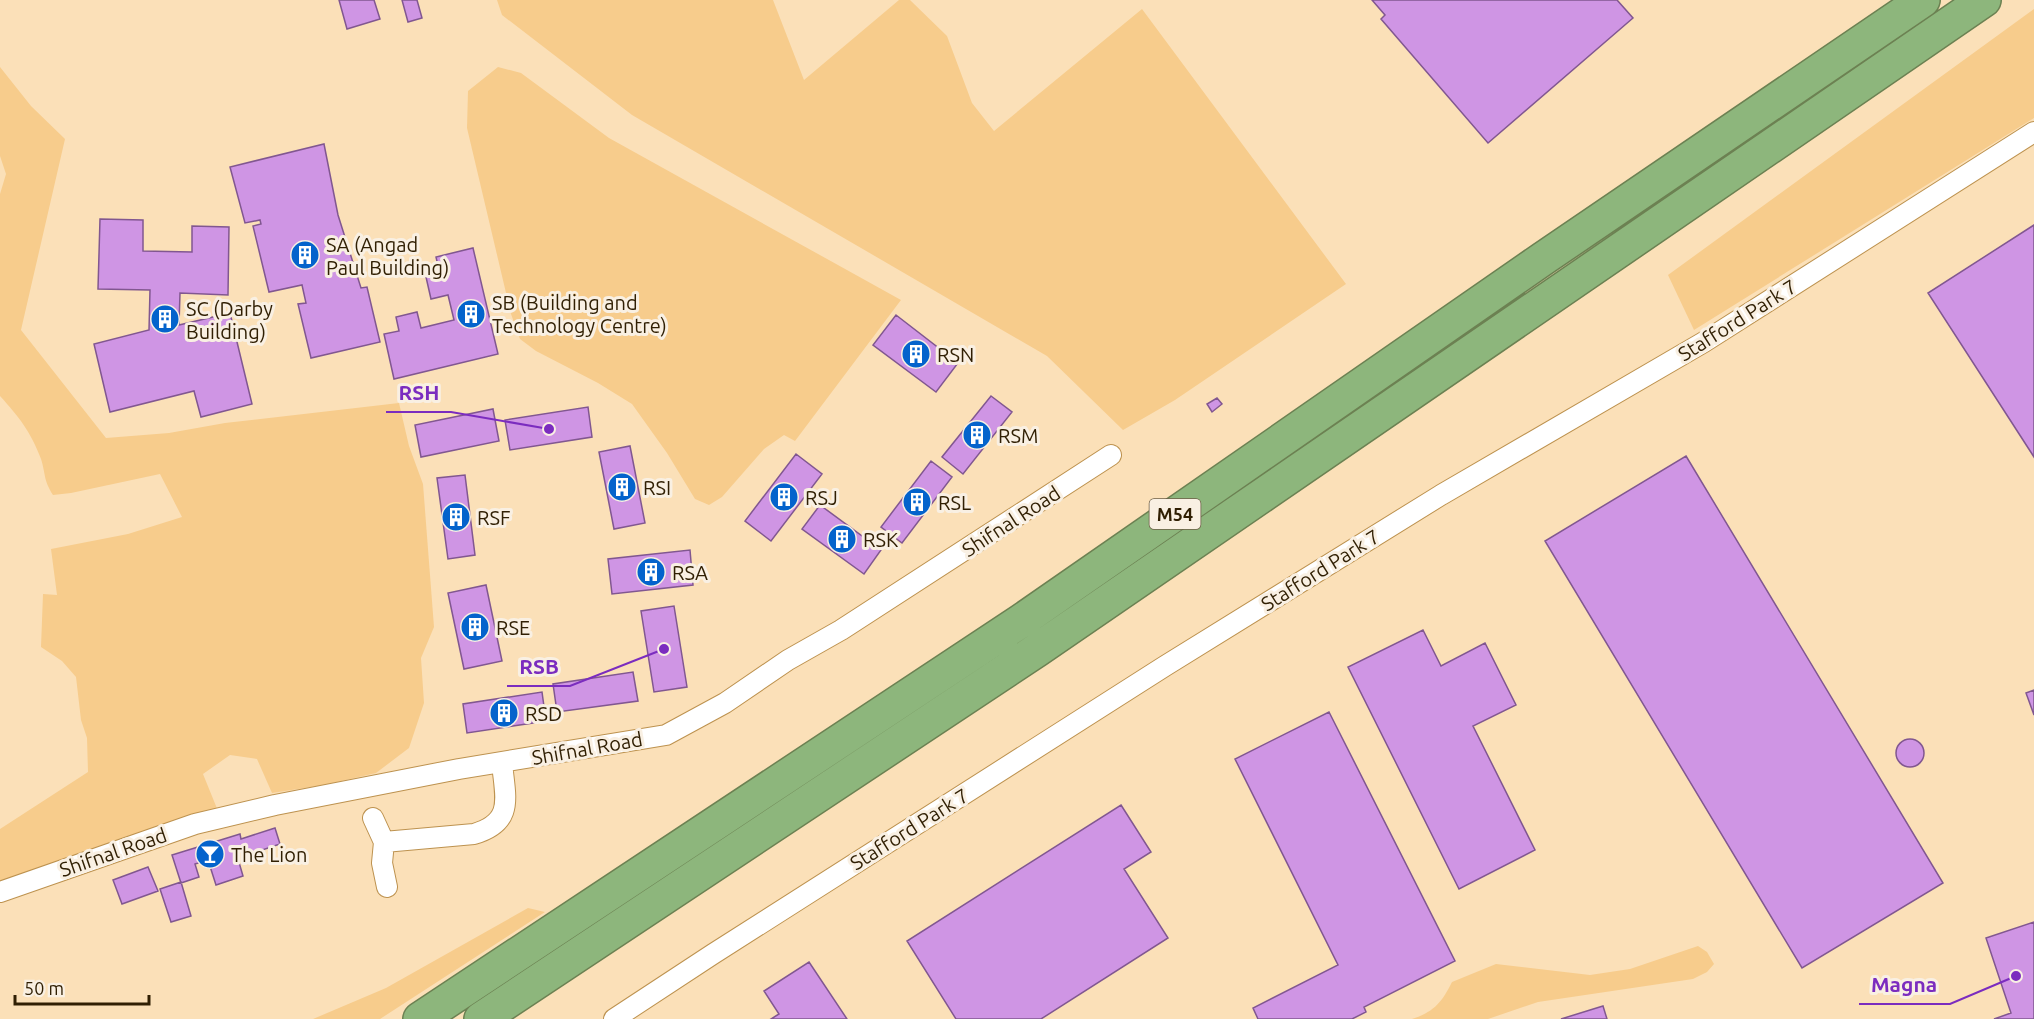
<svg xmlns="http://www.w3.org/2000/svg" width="2034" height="1019" viewBox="0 0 2034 1019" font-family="Ubuntu,sans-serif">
  <rect width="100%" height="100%" fill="#fbe0b8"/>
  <path fill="#f7cc8c" d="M497,0H773L804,80L899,0H910L947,36L972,103L994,131L1142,9L1346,284L1175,400L1123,430L1047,356L632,115L502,15Z
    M2034,9V118L1694,330L1668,275Z
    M0,67L31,106L65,139L21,330L106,438L169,433L225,423L399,403L409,446L423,484L434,627L421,658L424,703L409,748L376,773L324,785L272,793L257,759L230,755L203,774L218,811L0,882V829L88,772L87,738L81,720L76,677L62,661L41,647L43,594L57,595L51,549L128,534L182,517L160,474L71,493L53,495C43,479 46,475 41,459C31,432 19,417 0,396V194L6,174L0,156Z
    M498,67L521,73L609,138L901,300L795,441L784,435L764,449L722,497L709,505L695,499L667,453L632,404L598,383L536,351L520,339L511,314L467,128L468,91Z
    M528,908L545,912L380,1019H313L386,988Z
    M1698,946L1707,952L1714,964L1707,972L1693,979L1538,1002L1488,1019H1412C1434,1012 1442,1002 1452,982L1496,964L1590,975L1630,969Z"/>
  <path fill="#cf95e4" stroke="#815790" stroke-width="1.5" d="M339,0H374L380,19L347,29Z
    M402,0H417L422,18L408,22Z
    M1372,0H1617L1633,18L1488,143L1381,19L1385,15Z
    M324,144L338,215L361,288L367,287L380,342L311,358L298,304L306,303L302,285L269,292L253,226L261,224L260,220L245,223L230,167Z
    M100,219L143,220V251L192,252V226L229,227L228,295L180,293L179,325L230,313L252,404L201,417L194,391L110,412L94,344L149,330L150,290L98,289Z
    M2034,225V457L1928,293Z
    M473,248L498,354L394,379L384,334L399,331L396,317L417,312L421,328L454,320L448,295L431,299L426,277L440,274L436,257Z
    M896,315L958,363L936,392L873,345Z
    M991,396L1012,412L963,474L942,457Z
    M1217,398L1222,404L1212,412L1207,404Z
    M588,407L592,437L510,450L505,420Z
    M493,409L499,441L421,457L415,425Z
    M630,446L645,523L614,529L599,452Z
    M796,454L822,474L771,541L745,521Z
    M1686,456L1943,883L1802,968L1545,541Z
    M931,461L952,477L902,543L881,527Z
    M465,475L475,555L448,559L437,478Z
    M820,505L881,550L864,574L802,529Z
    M690,550L693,585L612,594L608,559Z
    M486,585L502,661L464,669L448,593Z
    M674,606L687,687L654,692L641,611Z
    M1423,630L1441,666L1485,643L1516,705L1473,726L1535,850L1459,889L1348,667Z
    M633,672L638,701L557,712L553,684Z
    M2034,690V715L2026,693Z
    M542,692L546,721L467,733L463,704Z
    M1329,712L1455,961L1364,1007L1366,1012L1352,1019H1258L1253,1008L1338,965L1235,759Z
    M1896 753a14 14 0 1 1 28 0a14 14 0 1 1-28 0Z
    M1121,805L1151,852L1124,869L1168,938L1041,1019H956L907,941Z
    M275,828L280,844L247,855L245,850L236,852L243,876L216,885L208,860L195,864L199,877L181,883L172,855L240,834L241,839Z
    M148,867L158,891L122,904L113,880Z
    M181,882L191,916L171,922L160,889Z
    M2034,922V1019H1994L2011,1013L1986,938Z
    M809,962L847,1019H771L779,1014L764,991Z
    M1603,1006L1607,1019H1561Z"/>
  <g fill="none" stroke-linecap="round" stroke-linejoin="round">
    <g stroke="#bd924f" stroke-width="22">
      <path id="minor" d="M373,818L384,842L382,863L387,887
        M384,842L474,834C515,822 505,797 502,763
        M0,892L195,824L275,805L459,769L666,735L725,703L788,660L841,630L1111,455
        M614,1019L713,954L1165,666L1441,495L1704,342L2034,132"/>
    </g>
    <g stroke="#6c8152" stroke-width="36">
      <path id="motorway" d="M420,1019L1021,621L1544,258L1923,0
        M481,1019L1037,650L1984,0"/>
    </g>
    <use href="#minor" stroke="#fff" stroke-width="20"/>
    <use href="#motorway" stroke="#8db67c" stroke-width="33"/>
  </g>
  <defs>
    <g id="building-disc" transform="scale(1.5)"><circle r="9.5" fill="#0463cc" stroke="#f9f0e3"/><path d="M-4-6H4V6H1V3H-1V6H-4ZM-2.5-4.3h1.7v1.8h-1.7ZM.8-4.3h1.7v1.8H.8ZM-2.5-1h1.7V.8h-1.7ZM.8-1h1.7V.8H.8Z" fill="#fff"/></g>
    <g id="bar-disc" transform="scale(1.5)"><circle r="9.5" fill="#0463cc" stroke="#f9f0e3"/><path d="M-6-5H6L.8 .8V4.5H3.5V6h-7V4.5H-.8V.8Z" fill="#fff"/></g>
  </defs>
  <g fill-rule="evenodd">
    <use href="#building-disc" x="305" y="255"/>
    <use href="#building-disc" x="471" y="314"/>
    <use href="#building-disc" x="165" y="319"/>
    <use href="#building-disc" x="916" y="354"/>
    <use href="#building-disc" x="977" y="435"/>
    <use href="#building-disc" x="622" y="487"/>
    <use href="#building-disc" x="784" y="497"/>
    <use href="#building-disc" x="917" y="502"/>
    <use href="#building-disc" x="456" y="517"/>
    <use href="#building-disc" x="842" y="539"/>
    <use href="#building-disc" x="651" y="572"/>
    <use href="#building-disc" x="475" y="627"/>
    <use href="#building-disc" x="504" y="713"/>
    <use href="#bar-disc" x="210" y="854"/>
  </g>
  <g text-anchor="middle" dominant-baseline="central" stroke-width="6" stroke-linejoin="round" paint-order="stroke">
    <rect fill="#f9f0e3" stroke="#6c5e46" stroke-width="1.5" x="1149.5" y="499" width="51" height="30" rx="4.5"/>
    <g font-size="18" font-weight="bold" fill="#301f03">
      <text x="1175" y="514">M54</text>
    </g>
    <g font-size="20" fill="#301f03" stroke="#f9f0e3" text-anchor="start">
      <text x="326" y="244">SA (Angad<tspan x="326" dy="23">Paul Building)</tspan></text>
      <text x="492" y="302">SB (Building and<tspan x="492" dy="23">Technology Centre)</tspan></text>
      <text x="186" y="308">SC (Darby<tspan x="186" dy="23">Building)</tspan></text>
      <text x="937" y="354">RSN</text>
      <text x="998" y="435">RSM</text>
      <text x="643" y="487">RSI</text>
      <text x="805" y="497">RSJ</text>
      <text x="938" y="502">RSL</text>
      <text x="477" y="517">RSF</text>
      <text x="863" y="539">RSK</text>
      <text x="672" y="572">RSA</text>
      <text x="496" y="627">RSE</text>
      <text x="525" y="713">RSD</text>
      <text x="231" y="854">The Lion</text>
    </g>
    <g font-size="20" fill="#301f03" stroke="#f9f0e3">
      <text transform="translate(1737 320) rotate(-32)">Stafford Park 7</text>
      <text transform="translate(1011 521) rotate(-33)">Shifnal Road</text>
      <text transform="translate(1320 570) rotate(-32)">Stafford Park 7</text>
      <text transform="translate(587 748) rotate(-10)">Shifnal Road</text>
      <text transform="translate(909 829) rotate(-32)">Stafford Park 7</text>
      <text transform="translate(113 852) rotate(-19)">Shifnal Road</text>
    </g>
  </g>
  <path fill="none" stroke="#7b2cbf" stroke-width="2" d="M549 429L451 412H386M664 649L570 686H507M2016 976L1950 1004H1859"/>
  <g fill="#7b2cbf" stroke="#f9f0e3" stroke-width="2">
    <circle cx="549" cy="429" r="6"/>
    <circle cx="664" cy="649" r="6"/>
    <circle cx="2016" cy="976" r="6"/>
  </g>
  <g font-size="21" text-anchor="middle" font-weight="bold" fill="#7b2cbf" stroke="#f9f0e3" stroke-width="6" stroke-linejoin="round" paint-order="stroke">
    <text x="419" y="400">RSH</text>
    <text x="539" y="674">RSB</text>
    <text x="1904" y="992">Magna</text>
  </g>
  <path d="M15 995v9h134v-9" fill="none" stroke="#301f03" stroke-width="3"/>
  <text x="24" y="995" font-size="18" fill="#301f03" stroke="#f9f0e3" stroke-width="4.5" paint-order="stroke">50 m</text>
</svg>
